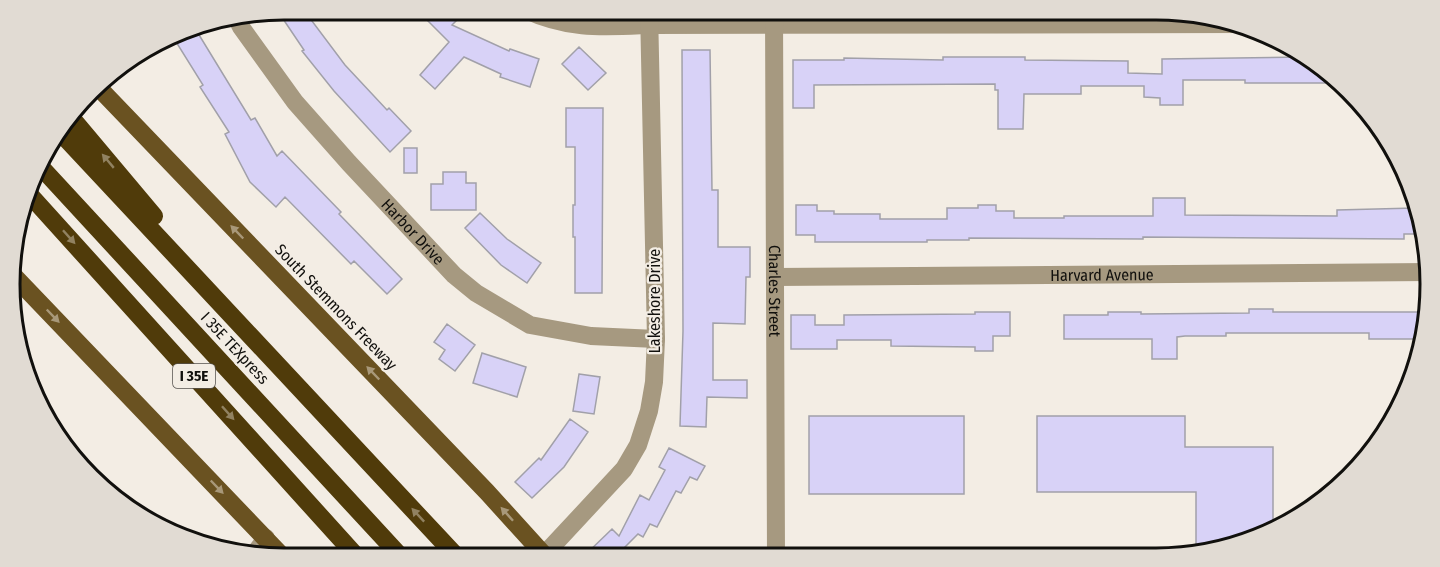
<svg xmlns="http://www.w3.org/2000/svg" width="1440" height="567" viewBox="0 0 1440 567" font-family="'Fira Sans Condensed',sans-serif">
  <rect width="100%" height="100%" fill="#f3ede4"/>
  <path fill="#d8d2f7" stroke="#a1a0a9" stroke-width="1.5" d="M284,9H303L345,65L387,110L389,108L411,131L390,152L334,91L302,51L304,50L277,10Z
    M416,9H448L458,19L452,25L509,51L510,49L539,59L530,87L500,77L501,74L464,57L435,89L420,75L449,42Z
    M193,25L251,120L255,118L277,156L282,151L341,212L339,214L402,279L387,294L354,261L351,264L285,197L276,207L250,182L225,134L229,132L200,87L203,85L173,37Z
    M579,47L606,73L588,90L562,64Z
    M682,50H710L712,190H718V247H750V277H746L745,324L713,323V380H747V398L707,397L706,427L680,426L683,331Z
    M943,57H1025V60L1128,61V73L1162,74V59L1303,57L1337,77L1342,83H1245V80H1183V105H1160V98L1144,97V86H1081V94H1024L1023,129H998V90H995V84L814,85V108H793V60H844V58L943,60Z
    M566,108H603L602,293H575V237H573V205H575V147H566Z
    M404,148H417V173H404Z
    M443,172H466V183H476V210H431V184H443Z
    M1153,198H1185V215L1337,216V210L1415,208L1422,234H1404V239L1143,237V239L969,238V240H927V242H815V235H796V205H817V211H834V214H880V219H947V208H978V205H996V211H1014V218H1064V216H1153Z
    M480,213L507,239L541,263L527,283L501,265L465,228Z
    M1249,309H1273V312H1424L1421,339H1369V333H1226V336H1185L1177,337V359H1152V339H1064V315H1108V312H1141V314L1249,313Z
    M975,312H1010V336H993V351H975V347L891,346V340H837V349H791V315H815V325H844V315L975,314Z
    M447,324L475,345L455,371L439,359L445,350L434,342Z
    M482,353L526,367L517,397L473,383Z
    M579,374L600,377L594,414L573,411Z
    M809,416H964V494H809Z
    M1037,416H1185V447H1273V530L1262,537L1196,555V492H1037Z
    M570,419L588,432L564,467L532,498L515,482L539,458L541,460Z
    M669,448L705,466L697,480L690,477L681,493L676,491L657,527L650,524L643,537L638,534L615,557H583L612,529L619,536L640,495L649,500L665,470L659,467Z"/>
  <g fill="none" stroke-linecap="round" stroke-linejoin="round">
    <g stroke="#a69980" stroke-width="18">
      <path d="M524,9C569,30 602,27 649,25L1245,24"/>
      <path id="s1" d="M774,9L776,557"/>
      <path id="s2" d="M236,17L241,27L295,102L349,163L454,275L476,293L530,325L591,336L656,339"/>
      <path id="s3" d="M775,277L1429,272"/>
      <path d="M255,553L266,538"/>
      <path d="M544,555L624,469L638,445L649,411L654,382L656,339L649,9"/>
    </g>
    <path stroke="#6a5221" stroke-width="18" d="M96,85L487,492L546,557
      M12,274L284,558"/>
    <path stroke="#503b0a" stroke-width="18" d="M70,116L154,216
      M59,131L458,558
      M39,165L402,558
      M29,194L358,558"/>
  </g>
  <defs><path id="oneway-solid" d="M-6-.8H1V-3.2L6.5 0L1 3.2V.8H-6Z" transform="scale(1.5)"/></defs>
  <g fill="#918261">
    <use href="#oneway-solid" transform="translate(108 161) rotate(-130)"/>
    <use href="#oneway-solid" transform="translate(69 237) rotate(48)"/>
    <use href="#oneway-solid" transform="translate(228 413) rotate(48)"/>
    <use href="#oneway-solid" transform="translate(418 515) rotate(-133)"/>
  </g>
  <g fill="#a89879">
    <use href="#oneway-solid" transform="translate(237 232) rotate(-134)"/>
    <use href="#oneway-solid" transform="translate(53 316) rotate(46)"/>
    <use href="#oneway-solid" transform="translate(373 373) rotate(-134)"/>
    <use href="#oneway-solid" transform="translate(217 487) rotate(46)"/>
    <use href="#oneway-solid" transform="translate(507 514) rotate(-132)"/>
  </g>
  <g text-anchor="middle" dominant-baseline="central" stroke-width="4.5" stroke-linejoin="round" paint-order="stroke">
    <rect fill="#f3ede4" stroke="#55524e" stroke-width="1.5" x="173" y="364" width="42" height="24" rx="4.5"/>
    <g font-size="15" font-weight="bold" fill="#11100d">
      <text x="194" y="376">I 35E</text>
    </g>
    <g font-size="16" fill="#11100d" stroke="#f3ede4">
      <text stroke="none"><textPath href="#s2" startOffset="279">Harbor Drive</textPath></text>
      <text stroke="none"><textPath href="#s3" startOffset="327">Harvard Avenue</textPath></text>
      <text stroke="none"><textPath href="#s1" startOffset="282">Charles Street</textPath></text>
      <text transform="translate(654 301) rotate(-90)">Lakeshore Drive</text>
      <text transform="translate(336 307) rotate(46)">South Stemmons Freeway</text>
      <text transform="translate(235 348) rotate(47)">I 35E TEXpress</text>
    </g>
  </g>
  <path d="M0 0H1440V567H0ZM284 20H1156A264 264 0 0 1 1420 284V284A264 264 0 0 1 1156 548H284A264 264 0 0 1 20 284V284A264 264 0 0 1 284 20Z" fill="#e1dbd3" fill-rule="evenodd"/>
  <path fill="none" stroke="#11100d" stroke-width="3" d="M284 20H1156A264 264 0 0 1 1420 284V284A264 264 0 0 1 1156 548H284A264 264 0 0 1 20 284V284A264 264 0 0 1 284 20Z"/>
</svg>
